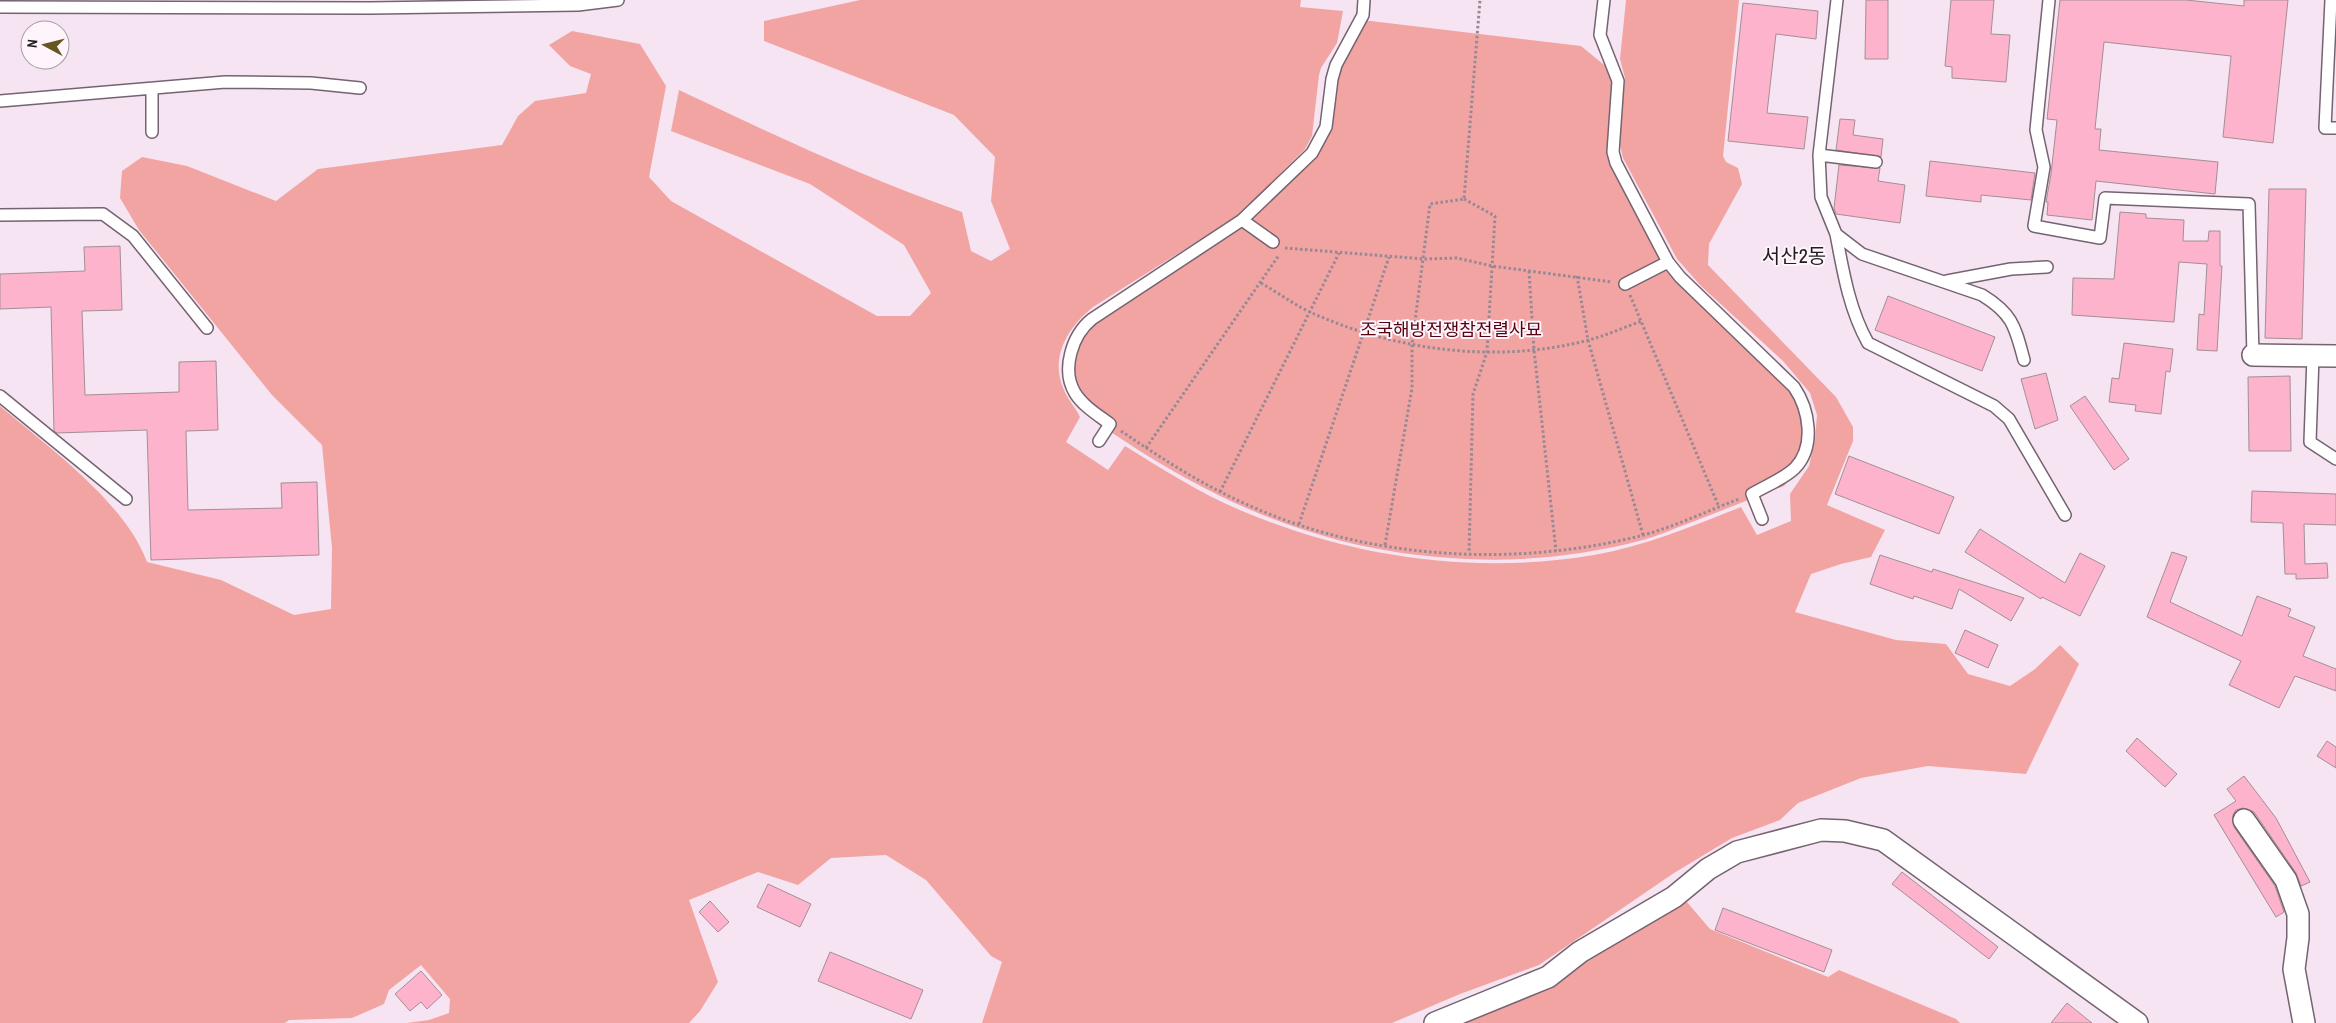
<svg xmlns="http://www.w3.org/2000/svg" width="2336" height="1023" viewBox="0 0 2336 1023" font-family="'Archivo Narrow','Noto Sans KR',sans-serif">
  <rect width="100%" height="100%" fill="#f7e4f3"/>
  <path fill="#f2a4a2" d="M860,0H1301L1300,7L1343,11L1337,43L1321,68L1319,75L1312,136L1305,149L1239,215L1093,307C1068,327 1049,358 1064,390C1068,400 1076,408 1080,417L1066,442L1108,470L1125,446C1164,470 1204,496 1247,513C1356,558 1477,575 1594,555C1645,546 1693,526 1741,507L1757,535L1791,521L1790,494L1809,466L1815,439L1817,415L1810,393L1783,361L1701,286L1677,259L1623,158L1619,141L1625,78L1620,59L1626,0H1739L1723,156L1726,162L1738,168L1742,184L1709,244L1708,265L1836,397L1853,427V441L1827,505L1885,530L1871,557L1841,564L1811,574L1795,612L1896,640L1946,644L1968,674L2010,686L2035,669L2060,645L2079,664L2026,774L1928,766L1861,778L1798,803L1780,820L1732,838L1674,873L1539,965L1460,994L1392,1023H982L1002,962L991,956L926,880L886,855L831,858L798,885L758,872L689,900L718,982L700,1011L689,1023H407L429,1020L449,1013L450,999L421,965L389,990L384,1004L352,1018L289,1020L285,1023H0V406C48,447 125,502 147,562L221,580L294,615L331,609L332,548L322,445L272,395L139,230L120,198L122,171L142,157L187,166L276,201L318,169L502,145L518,116L535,101L586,93L591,74L570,66L549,45L572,31L640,44L666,86L649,177L671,201L877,316H910L931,293L904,245L810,184L671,131L679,90C772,134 865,178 962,212L971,251L991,261L1010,249L991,201L995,157L954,115L764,41V21Z
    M1354,19L1581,46L1620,78L1616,153L1671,260L1684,275C1710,300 1736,324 1762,348C1777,362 1796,377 1806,396C1821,425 1805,464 1784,486C1752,499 1720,511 1687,524C1673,529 1658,536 1643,540C1586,555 1525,562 1467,559C1424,557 1379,551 1338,540C1259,519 1191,485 1123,440C1105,428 1085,417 1073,400C1052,372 1067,331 1092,312L1240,217L1309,152L1323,127L1327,78L1330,62Z
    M1686,901L1710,929L1828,977L1839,970L1956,1019L1960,1023H1455L1577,964Z"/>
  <path fill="#fdb3cc" stroke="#a48e95" d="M1866,0H1888V59H1865Z
    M1951,0H1994L1991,34L2010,35L2006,82L1952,78V67L1945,66Z
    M2060,0H2186L2244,6V0H2288L2273,143L2223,137L2231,56L2104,42L2095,129H2101L2099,150L2218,162L2215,194L2096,181L2092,220L2047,215L2048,202H2046L2051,174L2057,120L2047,119Z
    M1743,3L1818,11L1816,39L1776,34L1767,113L1808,117L1804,149L1728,141Z
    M1840,119L1855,120L1853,135L1883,139L1881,157L1836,150Z
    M1930,161L2035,173L2031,200L1981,195V202L1926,196Z
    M1839,165L1880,168L1878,181L1905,185L1900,223L1836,214L1834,208Z
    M2269,189H2306L2302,339L2265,338Z
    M2120,212L2146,214V218L2184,220L2183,241H2208L2209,231H2220V266H2222L2217,351L2197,350L2199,314L2204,315L2207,264L2179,262L2174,322L2072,315L2073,278L2114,279Z
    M120,246L122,310L82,311L85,395L179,392V362L216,361L218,430L186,431L188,510L282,508L281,483L317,482L319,555L151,560L147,430L57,433L54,431L51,307L0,309V274L85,271L84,247Z
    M1888,296L1995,337L1982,371L1875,330Z
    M2124,343L2173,349L2170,372L2166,371L2161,414L2135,411L2136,405L2109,402L2112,378L2119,379Z
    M2046,373L2058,420L2035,429L2021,379Z
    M2290,376L2291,451H2249L2248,377Z
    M2085,396L2129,459L2114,470L2070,406Z
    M1849,456L1954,497L1939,534L1835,494Z
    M2252,491L2336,494V525L2304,524L2305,564L2327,563L2328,578L2296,579V574H2285L2283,523L2251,522Z
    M1980,529L2065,583L2080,553L2105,566L2080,616L2042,597L2041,599L1965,552Z
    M2172,552L2187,557L2170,602L2242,636L2257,596L2291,609L2288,616L2315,627L2303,656L2336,669V691L2295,676L2279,708L2229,685L2241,661L2147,617Z
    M1880,555L1932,572L1933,569L2024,598L2011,621L1959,589L1952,609L1914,596L1913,599L1870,584Z
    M1965,630L1998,645L1988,668L1955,653Z
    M2137,738L2177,774L2165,787L2126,751Z
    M2327,741L2336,747V768L2317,756Z
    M2244,776L2276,818L2310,882L2301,886L2296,873L2254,812L2243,808L2236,810L2233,815L2234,827L2275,886L2284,912L2276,917L2214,815L2236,801L2227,789Z
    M1902,872L1998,947L1989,959L1892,884Z
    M768,884L811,904L800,927L757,907Z
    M710,901L729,922L718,932L699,912Z
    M1723,908L1832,950L1824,972L1715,930Z
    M830,952L923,990L911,1019L818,981Z
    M421,971L442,995L427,1009L421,1002L410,1011L395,994Z
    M2067,1003L2092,1023H2051Z"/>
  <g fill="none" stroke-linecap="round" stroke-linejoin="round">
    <g stroke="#746370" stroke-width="14">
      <path id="lane" d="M1604,0L1600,35L1618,81L1613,152L1616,163L1668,262L1680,277L1794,387C1809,409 1816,446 1795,468C1784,479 1765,486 1752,494L1762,519
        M1837,0L1819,155L1821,197L1836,234L1862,254L1982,295C2013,314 2015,327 2024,360
        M2049,0L2036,130L2044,167L2034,226L2100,238L2105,198L2249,204L2253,355
        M2331,0L2325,128H2336
        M0,7L370,8L578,5L618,0
        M152,89V132
        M0,101L225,82L311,83L360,88
        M1819,155L1876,162
        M0,215L103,214L133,236L207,328
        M1242,220L1273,242
        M1836,234C1843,271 1849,309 1868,343L1994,406L2009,419L2065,515
        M1947,281L2011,269L2047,267
        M1625,284L1668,262
        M2313,356L2310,442L2336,459
        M0,396L126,499
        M1099,441L1110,424C1098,415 1083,406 1075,393C1061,370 1072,335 1092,319L1242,220L1312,153L1326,127L1332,79L1336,65L1363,15L1364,0"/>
    </g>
    <g stroke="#746370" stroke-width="24">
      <path id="street" d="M2253,355L2336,356
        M2244,820L2286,880L2298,914V938L2294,969L2304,1023
        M1435,1023L1548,977L1580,952L1674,897L1708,869L1737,852L1821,830L1845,831L1883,840L2137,1023"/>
    </g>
    <path stroke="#978994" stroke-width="3" stroke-dasharray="2.5 2.5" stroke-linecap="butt" d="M1464,199L1495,216L1487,352L1473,394L1469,553
      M1285,248L1424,259L1457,258L1492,266L1612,282
      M1529,271L1534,350L1556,551
      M1577,276L1588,340L1643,535
      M1261,283C1277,292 1293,304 1310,312C1395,351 1498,364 1589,340C1607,335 1625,327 1642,321
      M1630,295L1719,507
      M1121,431C1164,460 1207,488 1255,508C1373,560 1516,567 1640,536C1674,527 1707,511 1739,499
      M1146,448L1279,255
      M1220,492L1339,253
      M1299,524L1389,257
      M1385,545L1412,388V345L1430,204L1464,199L1480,0"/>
    <use href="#lane" stroke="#fff" stroke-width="11"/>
    <use href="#street" stroke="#fff" stroke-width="21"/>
  </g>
  <g text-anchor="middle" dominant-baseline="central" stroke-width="4" stroke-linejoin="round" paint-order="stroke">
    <g font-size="18" fill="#580211" stroke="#fdf5fb">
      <text x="1451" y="329">조국해방전쟁참전렬사묘</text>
    </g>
    <g font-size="20" fill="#211a1f" stroke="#fdf5fb">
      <text x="1794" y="255">서산2동</text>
    </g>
  </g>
  <g transform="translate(45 45) rotate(277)"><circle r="24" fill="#fdf5fb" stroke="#a59da3"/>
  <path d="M0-4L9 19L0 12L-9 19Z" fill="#665623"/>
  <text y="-8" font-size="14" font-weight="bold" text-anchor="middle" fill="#211a1f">N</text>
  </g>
</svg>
